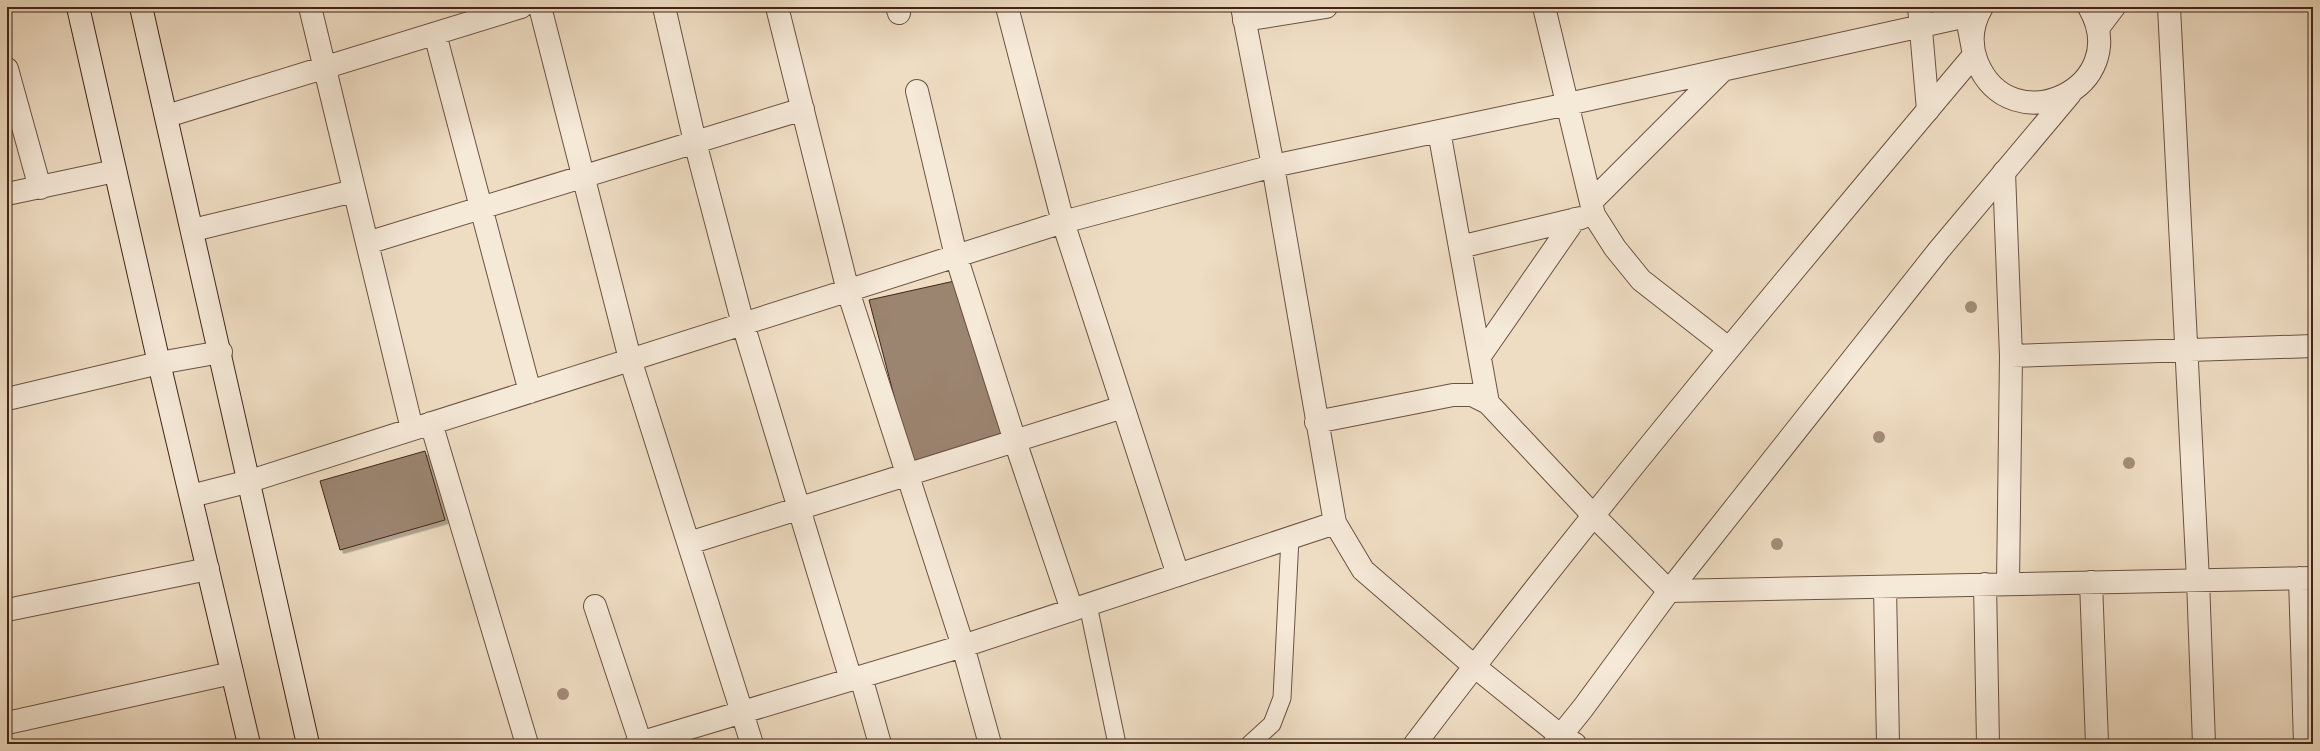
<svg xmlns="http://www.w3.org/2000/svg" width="2320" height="751" viewBox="0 0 2320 751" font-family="Alegreya,serif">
  <defs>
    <filter id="shadow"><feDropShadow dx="3.5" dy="3.5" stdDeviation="0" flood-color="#0004"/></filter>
  </defs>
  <rect width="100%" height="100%" fill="#efddc3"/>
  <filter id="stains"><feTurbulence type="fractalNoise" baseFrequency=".005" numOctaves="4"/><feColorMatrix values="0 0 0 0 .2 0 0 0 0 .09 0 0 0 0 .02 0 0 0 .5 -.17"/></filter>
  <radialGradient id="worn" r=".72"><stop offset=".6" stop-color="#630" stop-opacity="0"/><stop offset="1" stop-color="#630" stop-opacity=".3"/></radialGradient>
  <path fill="#9b8470" stroke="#412417" filter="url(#shadow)" d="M959,280L1004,439L912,465L869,300Z
    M425,451L445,520L340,550L320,481Z"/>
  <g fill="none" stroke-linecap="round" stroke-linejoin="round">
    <g stroke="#6c5242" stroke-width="19">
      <path id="service" d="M1088,605L1117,744
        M1250,744L1272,724L1282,698L1290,538"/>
    </g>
    <g stroke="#6c5242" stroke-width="24">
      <path id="minor" d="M310,7L412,429
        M540,7L630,359L752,744
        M664,7L695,142L743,324L851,680
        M777,7L848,291L963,646L990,744
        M897,7L899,13
        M1007,7L1063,222L1178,575
        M1242,7L1273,166L1335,523L1363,570L1474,666L1561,736L1575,744
        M1544,7L1594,215L1615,248L1641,280L1728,348
        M1919,7L1928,110
        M2169,7L2198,580L2204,744
        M1244,20L1326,7
        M435,34L530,392
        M7,69L40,188
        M917,91L956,256L1015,441L1072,610
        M167,116L521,7
        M1439,131L1488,403
        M2004,172L2011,356L2008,584
        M7,194L115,171
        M1591,202L1723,70
        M193,230L354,191
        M367,243L803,109
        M1460,247L1581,218
        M1480,356L1575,219
        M2011,356L2313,346
        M7,399L159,363L221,352
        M1316,422L1453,395H1472L1488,403L1593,515L1669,591L2313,578
        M431,423L527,744
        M191,496L250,481L1063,222L1273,166L1568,104L1967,16
        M689,543L1123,407
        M2300,578L2305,744
        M2091,582L2097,744
        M1985,584L1988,744
        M1885,587L1888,744
        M595,606L641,744
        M7,610L208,569
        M861,677L880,744
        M7,723L232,673
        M636,744L963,646L1335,523"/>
    </g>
    <g stroke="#6c5242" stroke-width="24">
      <path id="tertiary" d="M1982,7C1972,24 1970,44 1977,62C2011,145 2135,87 2089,7
        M2098,28L2114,7
        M1415,744C1594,508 1784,281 1974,55L1965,7
        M1554,744L1583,708L1669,591L1939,250L2070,94"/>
    </g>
    <g stroke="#412417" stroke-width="24">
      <path id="secondary" d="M78,7L159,363L249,744
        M141,7L308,744"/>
    </g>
    <use href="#service" stroke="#f5e9d8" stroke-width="17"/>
    <use href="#minor" stroke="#f5e9d8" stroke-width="22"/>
    <use href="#tertiary" stroke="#f5e9d8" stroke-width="22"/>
    <use href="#secondary" stroke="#f5e9d8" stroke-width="22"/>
  </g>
  <g fill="#a38c78">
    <circle cx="1971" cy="307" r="6"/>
    <circle cx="1879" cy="437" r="6"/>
    <circle cx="2129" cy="463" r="6"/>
    <circle cx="1777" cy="544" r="6"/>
    <circle cx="563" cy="694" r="6"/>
  </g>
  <rect width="2320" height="751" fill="none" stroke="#efddc3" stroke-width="24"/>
  <rect x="8" y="8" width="2304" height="735" fill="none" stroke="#412417" stroke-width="2"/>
  <rect x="12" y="12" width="2296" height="727" fill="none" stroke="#412417"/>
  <rect width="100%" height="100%" filter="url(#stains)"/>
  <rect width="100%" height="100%" fill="url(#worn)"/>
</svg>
